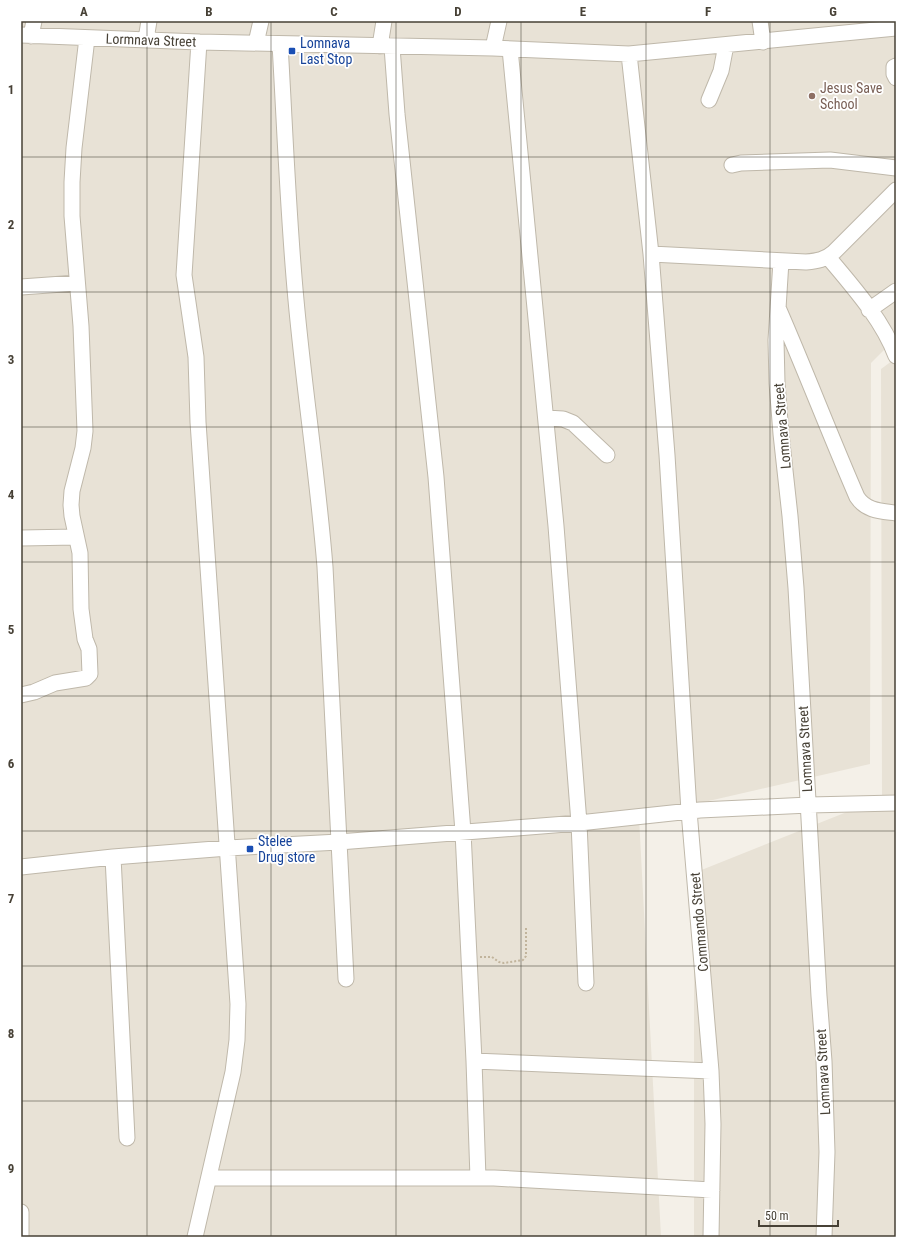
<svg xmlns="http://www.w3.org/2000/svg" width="917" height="1258" viewBox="0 0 917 1258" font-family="'Roboto Condensed',sans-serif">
  <rect width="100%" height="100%" fill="#f4f0e8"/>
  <path fill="#e8e2d6" d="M21,21H896V338L871,363L870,764L639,817L661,1237H21Z
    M896,358V1237H694V873L882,798L881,369Z"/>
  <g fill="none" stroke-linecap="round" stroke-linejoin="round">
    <g stroke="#bfb8aa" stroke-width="17">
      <path id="minor" d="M760,21L763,42
        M21,35L199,42L493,48L629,54L896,28
        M31,36L34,21
        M146,39L149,21
        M256,43L261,21
        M280,44C285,130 288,215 296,300C304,389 318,478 325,567L346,979
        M380,46L384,21
        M392,47L397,114L436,477L463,832L474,1061L478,1178
        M493,48L499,21
        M510,49L556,526L579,823L586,983
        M629,54L651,254L667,455L689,811L711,1071L713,1124L711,1237
        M896,66L894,67V74L896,78
        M709,100L721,71L726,45
        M732,165L741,163L830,160L896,168
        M651,254L806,262C817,261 825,260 834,252L896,190
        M828,257C853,287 882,319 896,356
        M781,261L776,340L777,383L781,434L790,516L796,588L819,996L824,1061L827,1152L824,1237
        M21,287L77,283
        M779,310C806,372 830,435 857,497C866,511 881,511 896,513
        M869,310L896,291
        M546,418L563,419L573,423L607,455
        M21,538L76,537
        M21,695L34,692L55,683L86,678L90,674L89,649L85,639L81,609L80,553L72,516L71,505L72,491L83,448L85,431L81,326L72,216V182L74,148L87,38
        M113,857L127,1138
        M21,867L113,857L228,848L339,842L579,823L700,810L809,805L896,803
        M474,1061L711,1071
        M210,1178H494L712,1190
        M21,1212V1236
        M195,1237L233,1072L237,1040L238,1004L198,422L196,357L184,275L199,42"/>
    </g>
    <path stroke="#c1b49c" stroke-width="2" stroke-dasharray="2 2" stroke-linecap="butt" d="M480,957H492L499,962L504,963L523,960L526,956V927"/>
    <use href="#minor" stroke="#fff" stroke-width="15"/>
  </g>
  <path fill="none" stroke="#474136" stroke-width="1" stroke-opacity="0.55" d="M147,21V1237M271,21V1237M396,21V1237M521,21V1237M646,21V1237M770,21V1237M21,157H896M21,292H896M21,427H896M21,562H896M21,696H896M21,831H896M21,966H896M21,1101H896"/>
  <g fill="#1a4fb4" stroke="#fff" stroke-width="1.5">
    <rect x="288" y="47" width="8" height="8" rx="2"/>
    <rect x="246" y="845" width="8" height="8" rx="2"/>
  </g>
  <circle fill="#8d6e63" stroke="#fff" stroke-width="1.5" cx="812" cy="96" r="4"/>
  <g text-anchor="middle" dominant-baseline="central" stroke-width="3.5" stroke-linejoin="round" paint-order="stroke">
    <g font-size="14" fill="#474136" stroke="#fff">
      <text transform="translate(151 40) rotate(2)">Lormnava Street</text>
      <text transform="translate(782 426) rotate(-95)">Lomnava Street</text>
      <text transform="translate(805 749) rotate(-93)">Lomnava Street</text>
      <text transform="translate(699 922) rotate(-95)">Commando Street</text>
      <text transform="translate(823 1072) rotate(-93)">Lomnava Street</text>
    </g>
    <g font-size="14" fill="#164399" stroke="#fff" text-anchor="start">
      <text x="300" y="43">Lomnava<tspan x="300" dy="16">Last Stop</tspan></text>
      <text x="258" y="841">Stelee<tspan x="258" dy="16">Drug store</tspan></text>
    </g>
    <g font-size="14" fill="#785e54" stroke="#fff" text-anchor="start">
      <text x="820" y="88">Jesus Save<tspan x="820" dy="16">School</tspan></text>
    </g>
  </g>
  <rect width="917" height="1258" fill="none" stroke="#ffffff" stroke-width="44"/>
  <path d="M759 1220v6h79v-6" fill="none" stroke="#474136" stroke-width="2"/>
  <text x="765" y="1220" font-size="12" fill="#474136" stroke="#ffffff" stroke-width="3" paint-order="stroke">50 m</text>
  <rect x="22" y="22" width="873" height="1214" fill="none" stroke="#474136" stroke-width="1.5"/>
  <g font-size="13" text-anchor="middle" font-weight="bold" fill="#474136">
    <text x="84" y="16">A</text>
    <text x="209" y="16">B</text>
    <text x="334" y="16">C</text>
    <text x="458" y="16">D</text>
    <text x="583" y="16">E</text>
    <text x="708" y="16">F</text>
    <text x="833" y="16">G</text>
    <text x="11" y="94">1</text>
    <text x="11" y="229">2</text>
    <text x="11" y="364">3</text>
    <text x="11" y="499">4</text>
    <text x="11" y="634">5</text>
    <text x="11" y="768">6</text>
    <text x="11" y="903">7</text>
    <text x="11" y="1038">8</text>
    <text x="11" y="1173">9</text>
  </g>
</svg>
